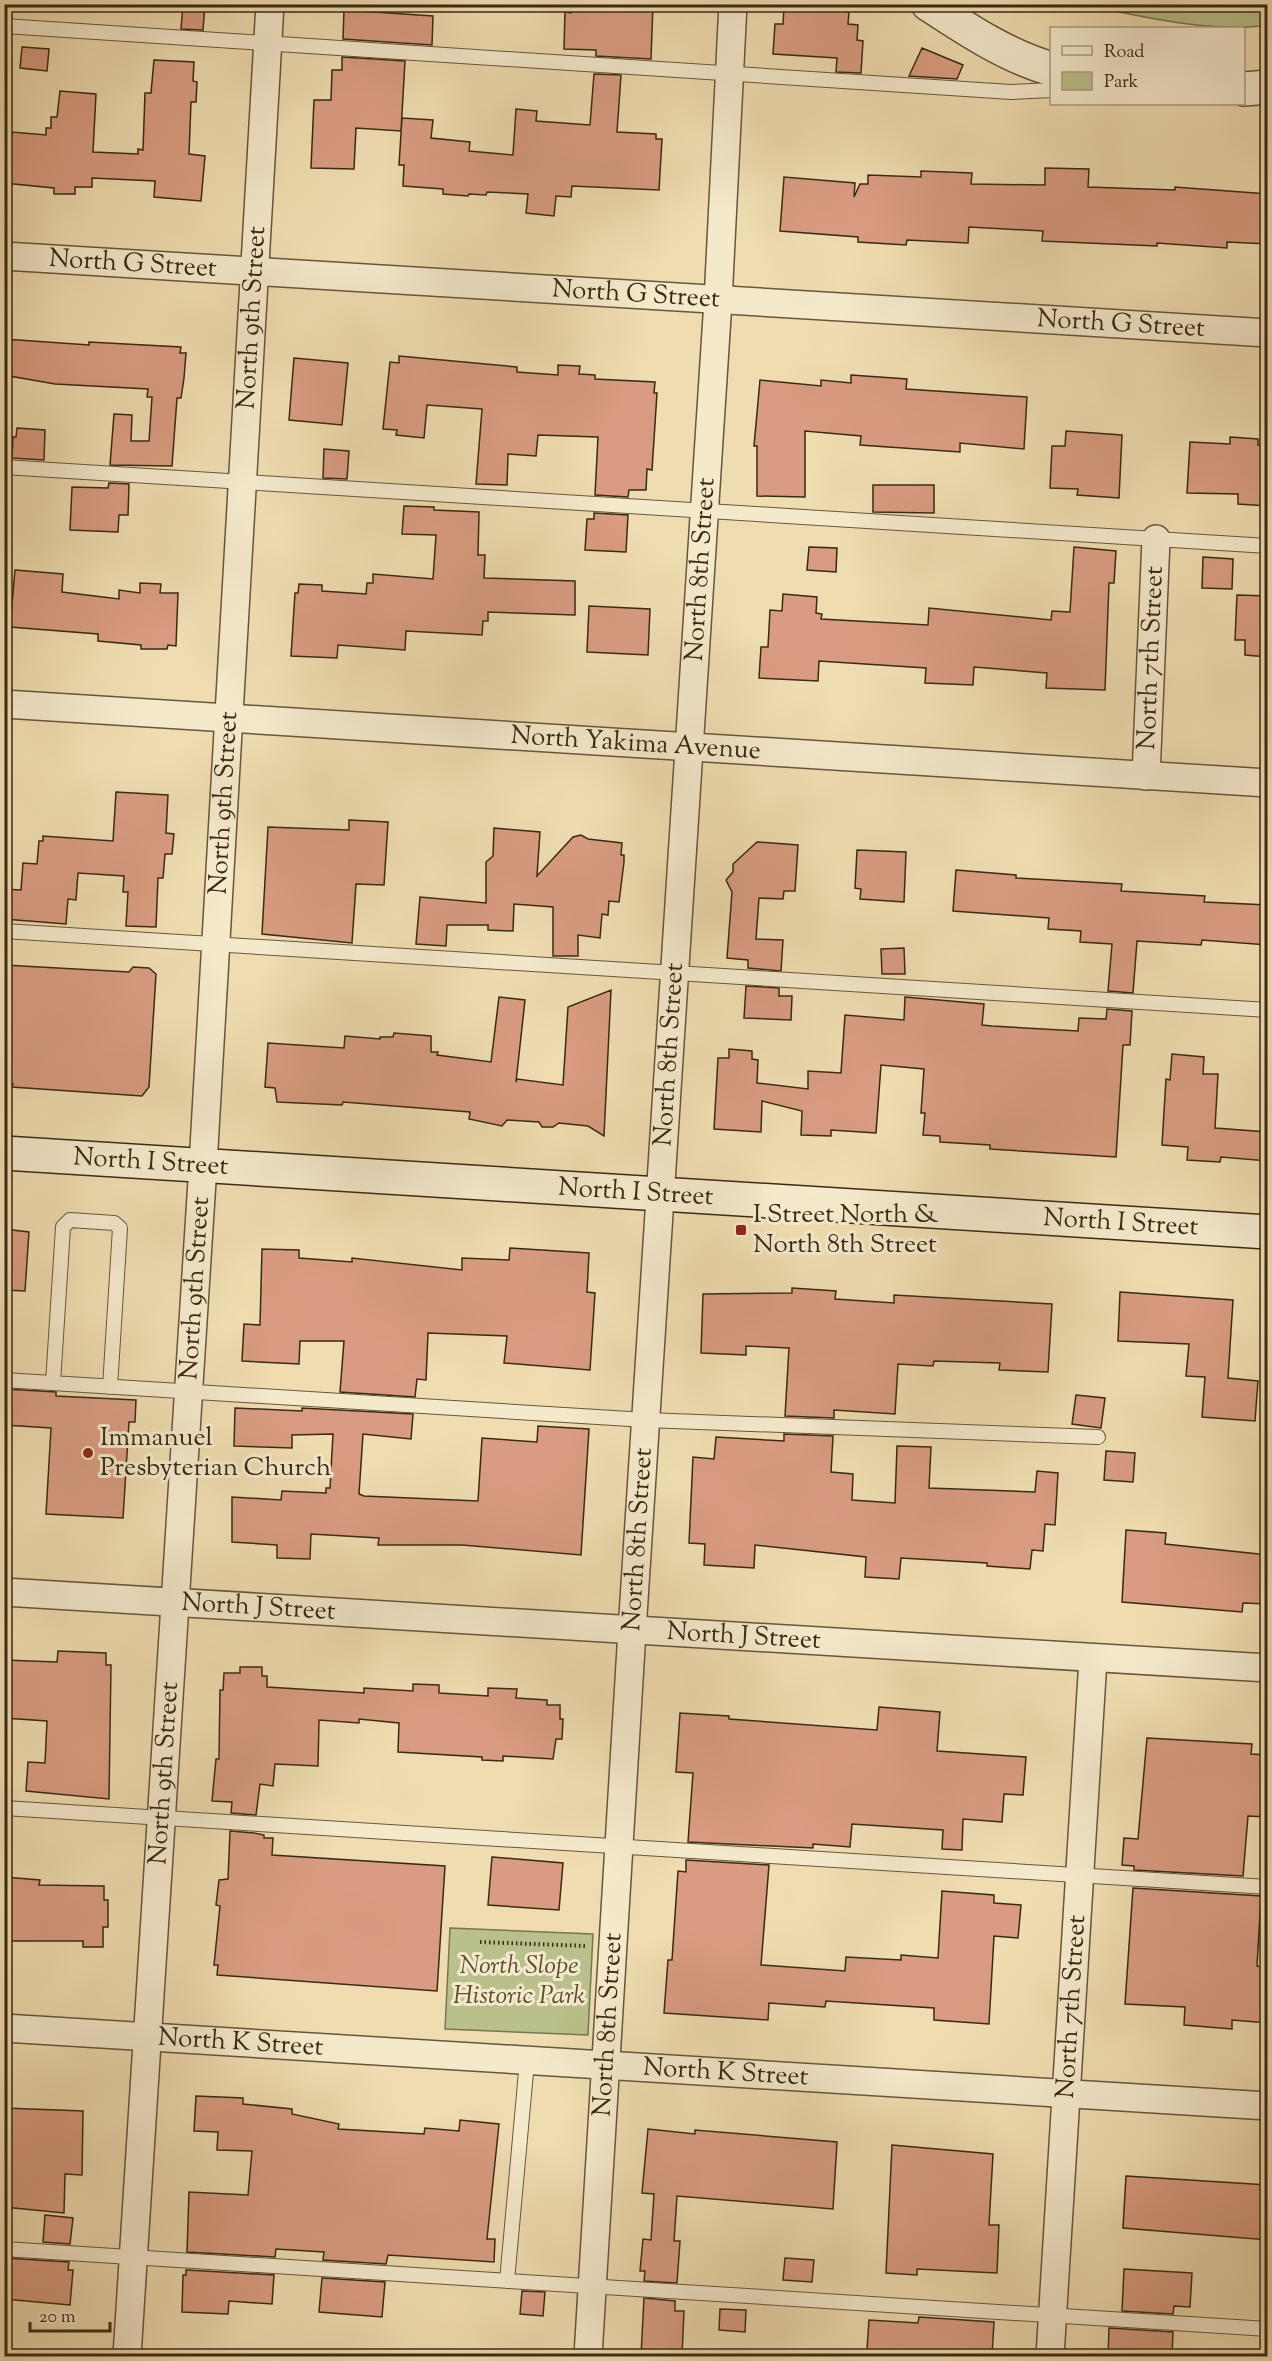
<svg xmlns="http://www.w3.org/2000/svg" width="1272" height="2361" viewBox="0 0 1272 2361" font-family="'Sorts Mill Goudy',serif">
  <rect width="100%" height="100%" fill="#efddb1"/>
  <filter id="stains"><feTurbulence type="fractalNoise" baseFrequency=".00333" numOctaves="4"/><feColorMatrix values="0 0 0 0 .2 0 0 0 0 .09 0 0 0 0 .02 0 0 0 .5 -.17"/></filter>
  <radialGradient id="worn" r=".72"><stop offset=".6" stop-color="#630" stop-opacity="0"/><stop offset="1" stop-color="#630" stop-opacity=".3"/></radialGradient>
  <path fill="#bac08b" stroke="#7a7450" stroke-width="1.5" d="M1085,5H1267V25C1215,34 1138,16 1085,5Z
    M450,1928L593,1934L588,2035L445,2029Z"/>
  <path fill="#d99c82" stroke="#3a2914" stroke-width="1.5" d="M183,4H205L203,30L181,29Z
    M572,4H653L651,59L596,56V50L564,49L565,12L571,13Z
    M805,4H828V10L849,12L848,24L858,25L857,40L863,41L861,73L836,72L837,58L773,54L775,24H783L784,7L805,9Z
    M344,10L433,16L432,45L343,39Z
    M22,47L49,49L47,71L20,68Z
    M922,48L963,65L957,79L909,76Z
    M342,57L405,61L401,131L356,128L354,169L311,168L314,100H331L332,70H342Z
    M154,60L194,62L193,81L197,82L196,102H191L189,154L205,156L201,201L154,197L155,181L92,178V187H75V194H54V188L4,183L7,134L12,135V132L46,135V128H51V117H57L60,91L96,94L93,152L138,154V149L143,150L145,93H151Z
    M594,74L621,75L617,132L656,134V139H662L659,190L572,186L571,197L556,196L554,216L526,213L528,194L487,192L486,195L469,194L468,196L443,194V189L403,186L404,165H399L402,118L433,120L431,138L470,142L469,151L513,155L516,109L537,111L536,121L590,125Z
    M1045,168L1089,169L1088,187L1175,190V187L1268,194V244L1227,242V248L1157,243V246L1042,241L1043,231L969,227L968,243L907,240L906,245L858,242V237L780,231L784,177L855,183L854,197L860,184H868V175L921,177V171L972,173L971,184L1045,185Z
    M4,339L89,345V342L181,347L180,353H186L184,378L181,398H177L172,466L110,465L114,414L132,415L131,441H149L152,397H147L148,389L55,384L4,375Z
    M399,356L517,367V372L558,375V365L580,366L579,374L595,375V379L655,382L654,393H657L652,470L647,469L646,490H629L628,497L595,495L598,437L538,435L536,456L508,454L507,485L476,484L482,409L427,405L424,438L396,435L397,430L383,429L390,362L399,363Z
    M294,358L348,363L342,425L289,420Z
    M851,375L907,379L906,389L1027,397L1024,449L960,443V452L860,445L861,436L805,431V497L757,496V446H754L760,380L821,386V380L851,383Z
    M17,428L45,430L44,460L12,458L13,437H16Z
    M1066,431L1122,435L1119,498L1077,495L1078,489L1050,488L1052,446H1065Z
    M1230,437L1258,439V445L1268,446V506L1238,504V494L1187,493L1190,442L1230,444Z
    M324,449L349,451L347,479L323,478Z
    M109,483L129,484L128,515H119L118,532L70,530L72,487L108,488Z
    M873,485H934V513L873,512Z
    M404,506L434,507V510L479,512L478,555H485L484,578L575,581V615L488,612V621H483L482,635L406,631L405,650L338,645L337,658L291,656L295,593H298L299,584L322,585V591L366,594L367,583H373V574L433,579L436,535L402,534Z
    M594,513L628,515L626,552L585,550L587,519H594Z
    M809,547L837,548L836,572L807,570Z
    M1074,547L1116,551L1114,583H1109L1105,690L1046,688L1047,673L974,667L973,685L925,683L926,668L819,661L818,681L759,678L761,647H768L770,610L782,611L783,594L817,597L816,613L822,614L821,619L928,625L929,608L1051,620L1052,611L1070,612Z
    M1203,557L1233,559L1232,589L1202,588Z
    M15,570L63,574L62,592L119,599V590L140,593V583L161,584L160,593H178L176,646L168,645L167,649H141V645L98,641V634L10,627Z
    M1237,595L1268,596V657L1245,655V640H1235Z
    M589,606L650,609L648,655L587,652Z
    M116,792L168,795L166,833L174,834L172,854H165L163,878H158L156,927L126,926L128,892H123L124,876L78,873L76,900L68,899L66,924L4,919V889L21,890L23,863L37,864L39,841H43V836L113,841Z
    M349,820L388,822L384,885L356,884L352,943L262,934L268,827L349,830Z
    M494,828L540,832L537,876L573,837L581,835L588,839L622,843L621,855H624V862L619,902L609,901L608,915L602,914L600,938L578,935V956H553V907L514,904L513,931L488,930V925H447L446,946L416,944L420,897L486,903V862L493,856Z
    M757,842L798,845L795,891H784L783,899L759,898L756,939L783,940L781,971L748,968V960L727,958L732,892L726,880L733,872V864Z
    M857,850L906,852L904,902L860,899L861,889L855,888Z
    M956,870L1016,875V878L1122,884L1121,891L1205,896L1204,902L1268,905V945L1202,940L1201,945L1137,941L1133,993L1108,991L1112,944L1080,942L1081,931L1048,929L1049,918L953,911Z
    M904,948L905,974H882L881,949Z
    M4,965L129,972L133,967L149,968L156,974L149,1087L142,1096L12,1087L13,1084H4Z
    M746,986L779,988V996H792L791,1020L744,1018Z
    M611,990L604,1136L588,1126L559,1123L553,1127H542L539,1122L507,1120L502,1126L469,1119L470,1112L343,1102L342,1105L277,1102L275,1088L265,1087L268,1043L344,1048L345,1036L380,1039V1037H393L394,1033L431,1036V1052H438L437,1055L491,1062L499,997L525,1000L516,1082L517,1079L563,1085L568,1007Z
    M905,997L984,1004L982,1025L992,1026L1078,1031L1079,1018L1106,1019L1107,1009L1132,1011L1130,1045H1123L1116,1157L990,1149V1145L940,1142V1136L923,1135L925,1113H921L924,1069L881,1065L876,1133L831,1130V1136L801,1135L802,1111L762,1101L761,1132L714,1129L718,1058H729V1049L752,1051V1059L758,1060L757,1083L808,1089V1071L841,1073L845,1015L904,1020Z
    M1172,1054L1204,1057L1203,1074H1218L1215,1128L1268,1132V1161L1221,1157L1220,1162L1187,1160L1188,1147L1162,1145L1166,1079L1170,1080Z
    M4,1229L29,1232L25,1291L4,1290Z
    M510,1248L589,1253L587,1292L595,1293L590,1370L504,1363L507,1336L428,1333L426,1380L417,1379L415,1397L340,1392L344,1341H300L299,1364L242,1361L244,1324L260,1325L262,1249L299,1250V1258L352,1262V1258L462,1270V1258L509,1260Z
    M792,1288L836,1291L835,1299L894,1303V1295L1052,1304L1048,1372L999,1370L1000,1363L934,1361L933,1366L898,1364L895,1414L834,1410V1418L785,1416L789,1348L746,1346V1355L701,1353L703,1294L792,1293Z
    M1120,1292L1233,1300L1228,1378L1258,1381L1255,1421L1202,1417L1205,1377L1186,1376L1189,1344L1118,1341Z
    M4,1389L56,1392V1396L136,1400L135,1422H129L123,1518L46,1514L51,1428L4,1425Z
    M1076,1395L1105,1398L1101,1428L1072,1424Z
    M235,1408L302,1411V1408L413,1414L411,1439L363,1434L359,1494L364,1496L478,1501L482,1438L537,1442L538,1426L589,1429L581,1555L462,1545H378L379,1538L311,1534L310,1559L277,1558V1545L232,1542V1497L281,1500L282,1491L326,1493V1488H330L333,1434L292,1435V1448L234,1446Z
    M784,1434L833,1436L831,1472L853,1474L852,1500L895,1503L897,1446L931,1447L929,1488L1035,1492L1037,1471L1058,1473L1055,1525L1045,1524L1043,1551L1032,1550L1030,1569L987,1566V1563L901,1558L899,1579L865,1577L866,1557L755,1545L754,1568L704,1565L705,1544L689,1543L693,1457L714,1459L716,1437L784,1441Z
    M1106,1451L1135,1453L1133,1482L1104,1480Z
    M1126,1530L1166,1533L1165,1544L1268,1555V1604L1243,1603L1242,1612L1122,1602Z
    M58,1651L106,1653V1665H111L109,1799L26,1791L28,1762L45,1763L47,1721L4,1718V1660L57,1662Z
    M240,1667H262V1676H267V1687L364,1693V1688L413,1691V1684L439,1685V1693L488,1696V1688L517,1689L516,1698L547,1700V1705H560V1719H563L562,1739H556L553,1759L503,1756V1761L482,1760V1757L398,1752L399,1723L359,1719V1723L319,1720L318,1766L275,1764L273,1786L260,1784L256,1815L231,1813L232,1802L212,1801L216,1759H219L220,1690H223L224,1673H240Z
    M879,1707L940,1712L937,1751L1026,1757L1023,1795L1004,1794L1002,1822L963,1819L962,1850L942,1849L943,1830L852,1824L850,1847L813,1844V1848L688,1842L693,1773L676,1772L680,1713L729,1716V1719L877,1730Z
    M1147,1738L1252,1744L1251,1754L1268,1755V1817L1248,1816L1243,1876L1134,1870V1866L1122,1865L1124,1838L1138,1839Z
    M230,1831L254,1833L264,1835V1838H273L272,1855L445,1866L437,1991L217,1975L218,1965H214L220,1906L216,1905L219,1880L228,1879Z
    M492,1857L563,1863L559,1910L488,1905Z
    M686,1860L769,1865L761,1965L845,1971L846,1957L901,1960V1955L938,1958L942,1891L994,1895V1903L1021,1905L1018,1938L994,1936L989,2024L934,2020V2008L826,2001L825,2007L769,2003L768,2020L664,2013L668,1960H672L678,1871L686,1872Z
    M4,1877L40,1880L39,1885L104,1886V1900H108V1927H103V1947H83V1941H4Z
    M1133,1888L1261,1896L1257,1966L1268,1967V2023L1232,2020V2029L1184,2025L1185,2007L1125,2004Z
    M196,2096L243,2098V2104L292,2109V2114L339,2124L338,2129L424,2134L425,2128L459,2131L460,2120L499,2124L487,2239H495L494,2262L388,2255L386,2264L323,2260L324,2252L276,2249L275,2257L187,2252L189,2192L248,2195L252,2151L217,2150L218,2132L194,2131Z
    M4,2108L83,2111L82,2175L65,2174L64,2213L4,2207Z
    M648,2129L695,2134V2130L837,2142L833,2209L677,2196L674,2241H680L677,2283L644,2281L645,2271H640L643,2239L651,2240L654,2194L642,2193Z
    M892,2145L993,2154L989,2225H999L997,2273L917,2269V2275L886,2273Z
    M1126,2176L1268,2185V2240L1123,2228Z
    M45,2215L73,2218L70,2244L43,2242Z
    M4,2258L69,2262L68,2270H73L70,2305L4,2299Z
    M785,2258L814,2260L812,2282L783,2280Z
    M1124,2269L1192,2273L1190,2307L1174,2306L1173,2314L1122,2311Z
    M186,2270L274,2275L272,2304L229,2301L228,2314L182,2312L183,2275H186Z
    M322,2278L385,2282L382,2317L319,2312Z
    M522,2291L545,2292L543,2316L520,2314Z
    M644,2298L675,2301V2311H684L682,2356H641Z
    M720,2309L746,2310L745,2332L719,2330Z
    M919,2317L994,2322L992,2356H916V2353L867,2350L869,2320L918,2323Z
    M1109,2328L1173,2332L1172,2356H1108Z"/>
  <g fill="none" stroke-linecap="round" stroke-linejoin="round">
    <g stroke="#67563b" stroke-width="16">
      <path id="service" d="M4,26L1011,92L1052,90
        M4,467L1268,546
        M4,931L1268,1010
        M4,1380L646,1420L1098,1437
        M53,1383L63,1227L70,1220L114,1223L120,1228L110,1387
        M4,1808L1268,1887
        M4,2249L1268,2329
        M507,2281L527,2061"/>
    </g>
    <g stroke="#67563b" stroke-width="30">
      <g id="minor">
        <path id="s1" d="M4,256L1268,333"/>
        <path id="s2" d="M4,704L1268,783"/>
        <path id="s3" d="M1146,776L1156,539"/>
        <path id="s4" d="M4,1592L1268,1668"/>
        <path id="s5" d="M4,2028L1268,2106"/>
        <path id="s6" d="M127,2356L203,1165L270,4"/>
        <path id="s7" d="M588,2356L632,1631L718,301L733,4"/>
        <path id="s8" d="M1050,2356L1093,1659"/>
      </g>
    </g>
    <g stroke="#67563b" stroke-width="36">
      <path id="tertiary" d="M928,4C966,29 1008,57 1052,69
        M1244,89L1268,87"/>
    </g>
    <g stroke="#3a2914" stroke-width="36">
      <g id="secondary">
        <path id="s9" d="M4,1153L1268,1232"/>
      </g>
    </g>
    <path stroke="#3a2914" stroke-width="4" stroke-dasharray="1.5 3" stroke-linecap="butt" d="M480,1942L588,1946"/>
    <use href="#service" stroke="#f5e9cc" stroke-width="14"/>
    <use href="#minor" stroke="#f5e9cc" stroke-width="27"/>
    <use href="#tertiary" stroke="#f5e9cc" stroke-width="33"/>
    <use href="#secondary" stroke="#f5e9cc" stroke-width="33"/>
  </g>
  <g fill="#8f2418" stroke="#f5e9cc" stroke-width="2">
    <rect x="735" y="1224" width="12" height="12" rx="3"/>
    <circle cx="88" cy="1453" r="6"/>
  </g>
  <g text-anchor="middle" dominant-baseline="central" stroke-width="6" stroke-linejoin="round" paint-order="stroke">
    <g font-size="26" fill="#3a2914" stroke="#f5e9cc">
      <text stroke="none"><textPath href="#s1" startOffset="129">North G Street</textPath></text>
      <text stroke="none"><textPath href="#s1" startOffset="633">North G Street</textPath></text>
      <text stroke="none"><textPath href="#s6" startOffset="2042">North 9th Street</textPath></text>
      <text stroke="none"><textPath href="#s1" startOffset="1119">North G Street</textPath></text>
      <text stroke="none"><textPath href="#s7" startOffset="1790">North 8th Street</textPath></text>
      <text stroke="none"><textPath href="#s3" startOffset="118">North 7th Street</textPath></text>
      <text stroke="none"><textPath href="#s2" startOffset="633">North Yakima Avenue</textPath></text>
      <text stroke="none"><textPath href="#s6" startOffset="1556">North 9th Street</textPath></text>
      <text stroke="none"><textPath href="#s7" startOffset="1304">North 8th Street</textPath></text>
      <text stroke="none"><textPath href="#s9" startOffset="147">North I Street</textPath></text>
      <text stroke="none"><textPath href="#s9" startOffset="633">North I Street</textPath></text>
      <text stroke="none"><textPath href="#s9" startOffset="1119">North I Street</textPath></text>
      <text stroke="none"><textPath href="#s6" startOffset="1070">North 9th Street</textPath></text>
      <text stroke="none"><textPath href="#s7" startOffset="818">North 8th Street</textPath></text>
      <text stroke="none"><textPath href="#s4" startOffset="255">North J Street</textPath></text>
      <text stroke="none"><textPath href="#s4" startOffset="741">North J Street</textPath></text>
      <text stroke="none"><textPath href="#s6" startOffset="584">North 9th Street</textPath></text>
      <text stroke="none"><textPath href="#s8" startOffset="350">North 7th Street</textPath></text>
      <text stroke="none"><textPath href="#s7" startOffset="332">North 8th Street</textPath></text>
      <text stroke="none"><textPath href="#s5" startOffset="237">North K Street</textPath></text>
      <text stroke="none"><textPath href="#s5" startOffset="723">North K Street</textPath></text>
    </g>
    <g font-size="26" fill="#3a2914" stroke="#f5e9cc" text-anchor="start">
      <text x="753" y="1215">I Street North &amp;<tspan x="753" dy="30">North 8th Street</tspan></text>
      <text x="100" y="1438">Immanuel<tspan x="100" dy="30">Presbyterian Church</tspan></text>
    </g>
    <g font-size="26" font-style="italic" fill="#5a4f32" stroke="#f5e9cc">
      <text x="519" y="1966">North Slope<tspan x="519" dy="30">Historic Park</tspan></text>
    </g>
  </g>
  <rect width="1272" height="2361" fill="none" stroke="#efddb1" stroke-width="24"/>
  <rect x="6" y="6" width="1260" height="2349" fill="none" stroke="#3a2914" stroke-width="3"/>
  <rect x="12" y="12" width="1248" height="2337" fill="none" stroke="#3a2914" stroke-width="1.5"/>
  <rect x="1050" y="27" width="195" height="78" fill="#f5e9cc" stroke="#aa9c82" stroke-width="1.5"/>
  <rect x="1062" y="46" width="30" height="9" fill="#f5e9cc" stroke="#aa9c82" stroke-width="1.5"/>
  <text x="1104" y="57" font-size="18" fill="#3a2914">Road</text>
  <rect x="1062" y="72" width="30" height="18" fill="#bac08b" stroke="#aa9c82" stroke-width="1.5"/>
  <text x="1104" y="87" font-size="18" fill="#3a2914">Park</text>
  <path d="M30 2322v9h80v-9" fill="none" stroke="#3a2914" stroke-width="3"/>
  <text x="39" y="2322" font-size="18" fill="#3a2914" stroke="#f5e9cc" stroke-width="4.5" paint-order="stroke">20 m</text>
  <rect width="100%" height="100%" filter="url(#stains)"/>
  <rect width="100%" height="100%" fill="url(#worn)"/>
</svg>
